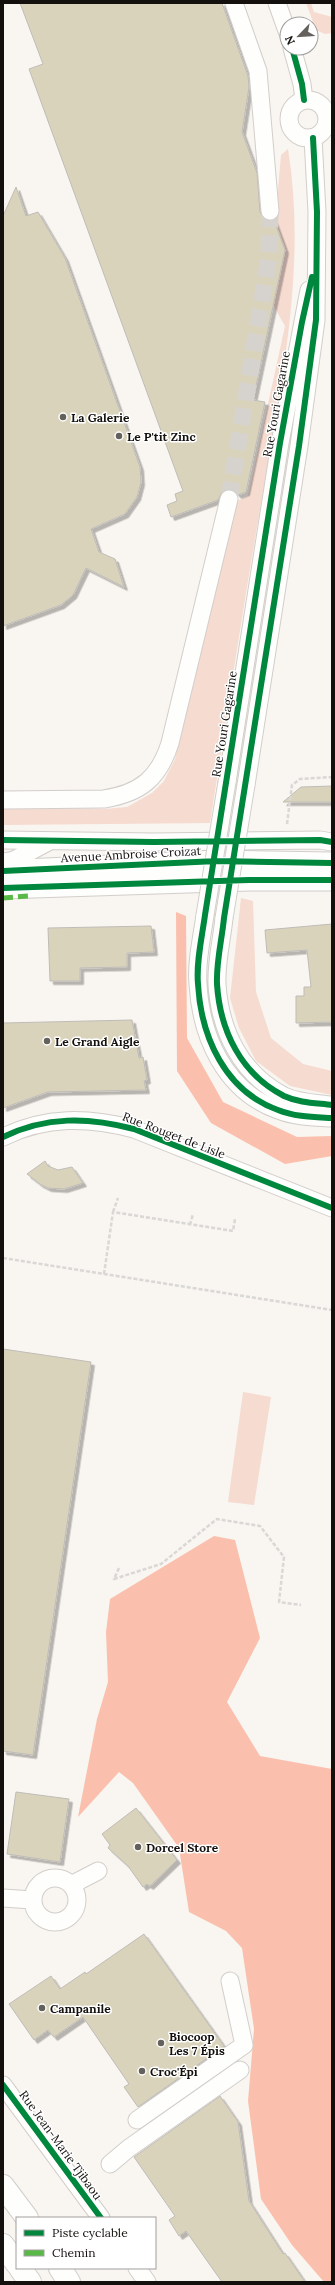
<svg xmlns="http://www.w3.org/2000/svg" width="335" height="2285" viewBox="0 0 335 2285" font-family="Lora,serif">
  <defs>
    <filter id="shadow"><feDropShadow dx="3.5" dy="3.5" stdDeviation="0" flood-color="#0004"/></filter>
  </defs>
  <rect width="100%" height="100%" fill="#f9f5f0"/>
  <path fill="#f6dbd0" d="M306,3H311L314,12L332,17V33L325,34L316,30Z
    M288,149C307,267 281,382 262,498C243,606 227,715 210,823L3,825V807L104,809L127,807L152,793L164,781L175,759L231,504L248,496L285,326L273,305L275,223L281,155Z
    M241,898L253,901L256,992L271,1038L303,1064L332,1071V1095L290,1086L256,1061L239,1028L230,998Z
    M243,1392L271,1397L254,1505L228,1502Z"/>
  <path fill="#fac0ad" d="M176,912L186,916L187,1038L223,1102L297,1137L332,1136V1156L285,1164L211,1123L177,1071Z
    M214,1536L235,1540L260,1638L227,1702L260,1756L332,1769V2282H324L292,2245L261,2199L248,2101L254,2029L242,1948L226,1931L189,1912L179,1848L133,1783L119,1772L78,1817L97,1719L108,1682L106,1632L110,1599Z"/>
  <path fill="#dad3bc" stroke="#bfbcb8" filter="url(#shadow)" d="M20,3H222L248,76L249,87L242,132L257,173L260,212L265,220H274L285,250L253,400L265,402L246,492L238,495L232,489L226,490L222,492L218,500L171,517L167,505L177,501L175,494L183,491L29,69L43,64Z
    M16,187L26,216L38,212L65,258L140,467L141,482L137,497L125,514L91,529L99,552L115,559L124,587L86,568L73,595L61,605L3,626V216Z
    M332,786V802H283L301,787Z
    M332,924V1022L296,1023V996H304V987H311L307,950L267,953L265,930Z
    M151,926L154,952L127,953V967L80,968V981H50L48,928Z
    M132,1020L139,1058L143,1057L147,1080L144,1081L146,1090L48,1092L3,1108V1023Z
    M45,1161L48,1166L58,1170L72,1167L83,1183L64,1189L48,1188L40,1184L27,1174Z
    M3,1349L91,1362L33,1755L3,1751Z
    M16,1792L69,1799L60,1862L7,1854Z
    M136,1808L177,1860L150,1886L147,1884L143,1887L128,1866L108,1848L110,1845L102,1834Z
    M144,1934L224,2046L138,2107L124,2087L129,2084L83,2017L54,2037L48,2030L34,2040L9,2004L51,1976L60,1989L85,1972L86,1974Z
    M220,2096L238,2122L249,2201L283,2254L285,2253L305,2282H222L186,2231L179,2236L169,2220L175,2216L134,2157Z"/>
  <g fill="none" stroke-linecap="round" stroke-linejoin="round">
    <path stroke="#d6d3ce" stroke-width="17" stroke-dasharray="17 8" stroke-linecap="butt" d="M229,499L269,258L270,211"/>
    <g stroke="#d2cecb" stroke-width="19">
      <path id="minor" d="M234,3L258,71L270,211
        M277,3L287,31
        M292,48L302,84L304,100
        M289 119a19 19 0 1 1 38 0a19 19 0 1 1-38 0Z
        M227,782L280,443L309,290
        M246,785L299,446L316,320L317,212L313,138
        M3,800L104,799C141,793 159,778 170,743L229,499
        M3,840L154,842L320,840L332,842
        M3,862L14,860L48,842
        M205,915C202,937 196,962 198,984C201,1037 225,1091 278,1110C295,1117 314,1117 332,1118
        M224,918C222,939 216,962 217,984C220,1031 241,1074 284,1096C299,1103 316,1103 332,1105
        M3,1137C46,1116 88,1117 134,1129L332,1208
        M33 1900a22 22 0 1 1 44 0a22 22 0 1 1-44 0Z
        M71,1885L98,1871
        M3,1898L32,1900
        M3,2085L101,2218
        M137,2120L244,2045L230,1981
        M110,2164L129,2148L240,2070
        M137,2268L147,2282"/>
    </g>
    <g stroke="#d2cecb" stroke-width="23">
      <path id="major" d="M3,871L217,861L332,863
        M3,888L249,880H332"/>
    </g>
    <g stroke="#d2cecb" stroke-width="24">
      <path id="highway" d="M3,2186L27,2218
        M3,2245L17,2264
        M20,2268L30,2282
        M60,2268L69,2282"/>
    </g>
    <path stroke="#d9d8d6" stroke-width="2.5" stroke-dasharray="4 2" stroke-linecap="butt" d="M287,824L292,785L300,779L332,777
      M113,1212L118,1198
      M190,1225L193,1214
      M3,1258L332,1310
      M104,1274L113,1212L233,1231L235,1219
      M119,1568L114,1579L161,1564L217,1519L260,1526L284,1557L279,1602L301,1605"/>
    <use href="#minor" stroke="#fefefd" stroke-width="17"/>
    <use href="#major" stroke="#fefefd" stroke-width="21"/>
    <use href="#highway" stroke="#fefefd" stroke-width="22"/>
    <g stroke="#d2cecb" stroke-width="19" stroke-linecap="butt">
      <path id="minor-bridge" d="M205,915L227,782
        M224,918L246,785"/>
    </g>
    <use href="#minor-bridge" stroke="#fefefd" stroke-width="17"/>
    <path stroke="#58b947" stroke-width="5" stroke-dasharray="10 5" stroke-linecap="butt" d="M3,898L29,896"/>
    <g stroke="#fff" stroke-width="8">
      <path id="cycleway" d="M292,48L302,84L304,100
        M313,138L317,212L316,320L299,446L224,918C222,939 216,962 217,984C220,1031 241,1074 284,1096C299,1103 316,1103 332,1105
        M312,277L302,322L280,443L205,915C202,937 196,962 198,984C201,1037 225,1091 278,1110C295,1117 314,1117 332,1118
        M3,840L154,842L320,840L332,842
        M3,871L217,861L332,863
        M3,888L249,880H332
        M3,1137C46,1116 88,1117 134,1129L332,1208
        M3,2085L101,2218"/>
    </g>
    <use href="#cycleway" stroke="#00873e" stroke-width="6"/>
  </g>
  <g fill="#64605c" stroke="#fff" stroke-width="1.5">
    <circle cx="63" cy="417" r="4"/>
    <circle cx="119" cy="436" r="4"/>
    <circle cx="47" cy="1041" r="4"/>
    <circle cx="138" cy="1847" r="4"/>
    <circle cx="42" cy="2008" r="4"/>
    <circle cx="161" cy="2043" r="4"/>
    <circle cx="142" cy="2071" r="4"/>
  </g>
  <g text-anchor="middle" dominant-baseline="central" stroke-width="3" stroke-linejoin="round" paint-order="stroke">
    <g font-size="12" fill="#13100d" stroke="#fff">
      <text transform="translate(276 404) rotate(-80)">Rue Youri Gagarine</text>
      <text transform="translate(224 724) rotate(-81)">Rue Youri Gagarine</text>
      <text transform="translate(131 854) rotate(-3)">Avenue Ambroise Croizat</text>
      <text transform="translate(174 1135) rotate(21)">Rue Rouget de Lisle</text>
      <text transform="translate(61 2145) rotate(54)">Rue Jean-Marie Tjibaou</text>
    </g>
    <g font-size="12" font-weight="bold" fill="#13100d" stroke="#fff" text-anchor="start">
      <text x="71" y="417">La Galerie</text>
      <text x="127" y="436">Le P'tit Zinc</text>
      <text x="55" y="1041">Le Grand Aigle</text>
      <text x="146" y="1847">Dorcel Store</text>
      <text x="50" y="2008">Campanile</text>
      <text x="169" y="2036">Biocoop<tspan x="169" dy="14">Les 7 Épis</tspan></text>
      <text x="150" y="2071">Croc'Épi</text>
    </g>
  </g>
  <rect width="335" height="2285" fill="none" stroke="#13100d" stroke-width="8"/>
  <rect x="16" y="2217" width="140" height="52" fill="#ffffff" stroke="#a19f9e"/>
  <rect x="24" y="2230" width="20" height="6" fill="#00873e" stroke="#a19f9e"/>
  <text x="52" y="2237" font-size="12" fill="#13100d">Piste cyclable</text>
  <rect x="24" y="2250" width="20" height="6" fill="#58b947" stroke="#a19f9e"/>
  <text x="52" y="2257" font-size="12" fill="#13100d">Chemin</text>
  <g transform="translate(299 36) rotate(245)"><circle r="19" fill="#ffffff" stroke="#a19f9e"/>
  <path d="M0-3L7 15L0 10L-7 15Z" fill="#64605c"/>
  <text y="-6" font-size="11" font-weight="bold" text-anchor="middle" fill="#13100d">N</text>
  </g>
</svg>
